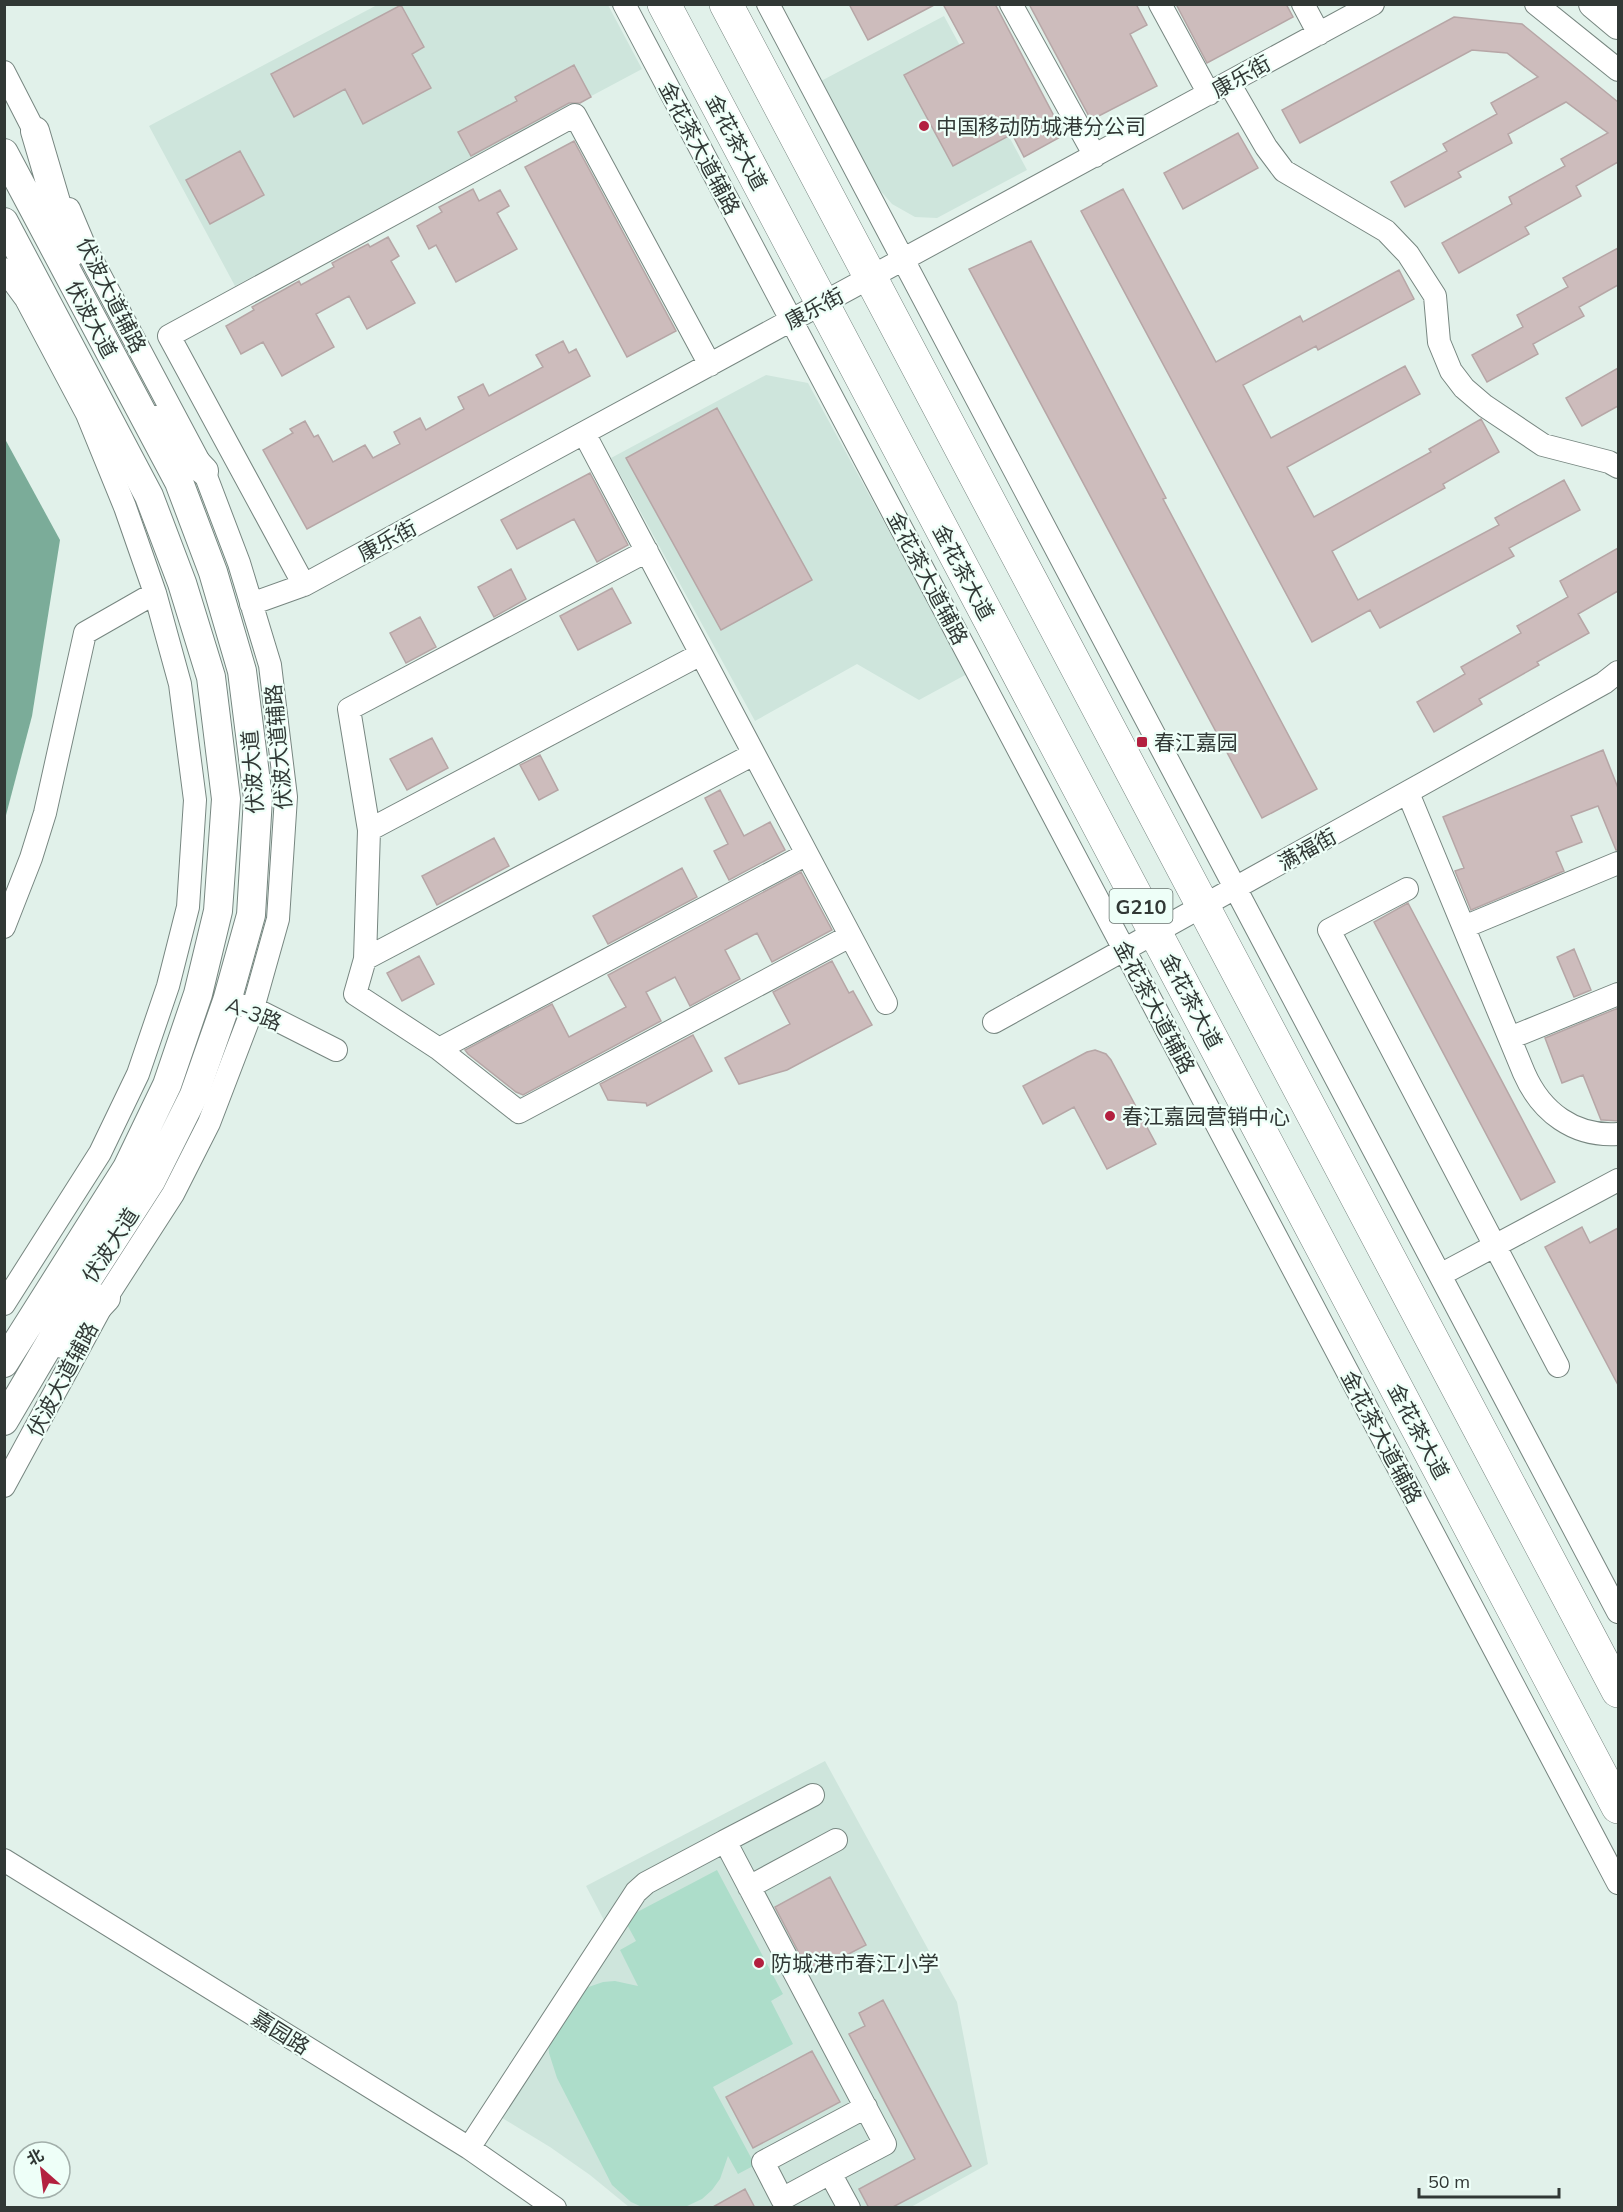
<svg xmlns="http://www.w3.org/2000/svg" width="1623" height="2212" viewBox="0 0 1623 2212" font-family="Mulish,'Noto Sans SC',sans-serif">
  <rect width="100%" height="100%" fill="#e1f1ea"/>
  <path fill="#cee5dc" d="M377,5H608L642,69L235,286L149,126Z
    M944,16L1027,170L937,218L915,217L892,204L879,189L821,81Z
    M766,375L808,383L967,674L919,700L857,664L755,721L611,458Z
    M825,1761L957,2002L988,2164L911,2207H629L590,2175L550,2147L489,2110L606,1924L586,1886Z"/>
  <path fill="#adddca" d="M717,1870L783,1994L771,2001L793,2044L713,2087L755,2165L738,2174L728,2156L720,2179L712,2190L702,2199L685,2207H642L631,2202L612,2185L557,2078L549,2053L548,2040L580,1990L603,1982L615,1981L638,1986L620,1950L636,1941L624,1919Z"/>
  <path fill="#7bac99" d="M5,439L60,540L32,716L5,819Z"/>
  <path fill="#cdbcbc" stroke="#b6a6a6" stroke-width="1.5" d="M849,4H936L868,40Z
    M943,4H995L1064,135L1024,157L1012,134L953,166L904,75L964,43Z
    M1029,4H1136L1147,25L1130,34L1157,86L1091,120Z
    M1176,4H1286L1293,17L1207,63Z
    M401,5L424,47L412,54L431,88L363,124L345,89L294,117L271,74Z
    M1454,17L1522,24L1618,102V162L1576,186L1581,196L1525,227L1529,234L1459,273L1442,243L1512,204L1509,197L1565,166L1561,159L1608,133L1566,102L1508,134L1512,143L1458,172L1461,177L1405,207L1391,182L1447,151L1443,144L1497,114L1491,103L1538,77L1507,53L1472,50L1300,143L1282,110Z
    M574,65L591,97L580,103H569L471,156L458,132L517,101L515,97Z
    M1238,133L1258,168L1183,209L1164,173Z
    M574,141L676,331L627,357L525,167Z
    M240,151L264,195L210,224L186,180Z
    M473,189L479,201L500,190L509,206L497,213L517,249L456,282L436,245L429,249L417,226L442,212L439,207Z
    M1123,189L1216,362L1300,316L1303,322L1399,270L1414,299L1318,350L1316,346L1243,385L1271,438L1405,366L1420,394L1287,467L1314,517L1431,452L1429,449L1481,419L1499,452L1443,484L1445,488L1332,551L1358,600L1499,525L1495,518L1564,480L1580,510L1509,548L1514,556L1380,628L1370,610L1312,642L1081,211Z
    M388,237L399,256L391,261L415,303L367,329L349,296L316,314L334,347L282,376L263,342L241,354L226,326L254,310L252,307L285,289L299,281L301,285L334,267L332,263L345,256L368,244L370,247Z
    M1031,241L1166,498L1163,499L1317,789L1262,818L969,269Z
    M1618,248V285L1579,307L1584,316L1533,344L1538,354L1487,382L1472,355L1523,327L1517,315L1568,287L1563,278Z
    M563,341L569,353L576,349L590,376L307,529L263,450L293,433L290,429L305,421L314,437L318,435L333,462L365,445L373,458L400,444L394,432L420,418L426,430L464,409L458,397L483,384L489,396L543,367L536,355Z
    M1618,368V406L1582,426L1566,398Z
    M717,408L812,580L721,630L626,458Z
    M590,473L628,545L597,562L574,519L517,549L501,520Z
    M1618,548V591L1578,614L1589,633L1537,662L1539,665L1479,699L1482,704L1434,732L1417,702L1465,674L1461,667L1521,633L1517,626L1568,597L1560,581Z
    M511,569L526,599L494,617L478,587Z
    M612,588L631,623L578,650L560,616Z
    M420,617L436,647L406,663L390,633Z
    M432,738L448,768L407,790L390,759Z
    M1603,750L1618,788V850H1616L1598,806L1571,816L1582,842L1556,852L1564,871L1471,910L1455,871L1464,868L1443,817Z
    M540,755L558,790L539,800L520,765Z
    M720,790L744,836L770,822L785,850L729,880L714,851L728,844L705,798Z
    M494,838L509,866L437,905L422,876Z
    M682,868L697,897L608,944L593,916Z
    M801,872L832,930L772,962L757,933L725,950L740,979L690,1006L675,977L646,992L661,1021L523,1095L516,1092L468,1054L465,1050L552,1004L569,1037L626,1007L608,975Z
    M1408,903L1555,1182L1521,1200L1374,922Z
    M1574,949L1591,990L1574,997L1557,957Z
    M419,956L434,984L402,1001L387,973Z
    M832,961L849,993L853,991L872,1025L787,1070L739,1084L725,1058L790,1024L773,992Z
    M1618,1008V1121L1603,1120H1601L1583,1075L1562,1083L1545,1038Z
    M693,1035L712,1071L647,1106L646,1103L608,1100L600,1084Z
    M1095,1050L1106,1054L1111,1060L1156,1144L1107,1169L1074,1107L1043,1124L1023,1086L1087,1052Z
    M1582,1227L1590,1243L1618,1228V1385L1545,1247Z
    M830,1877L866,1945L810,1974L775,1907Z
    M883,2000L971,2166L891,2208H869L859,2189L915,2159L849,2034L865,2026L859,2013Z
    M812,2051L840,2102L753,2148L726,2097Z
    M745,2189L755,2208H711Z"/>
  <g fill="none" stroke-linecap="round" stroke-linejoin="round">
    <g stroke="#778680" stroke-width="24">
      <path id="minor" d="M624,4L1618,1883
        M768,4L1618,1612
        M1011,4L1095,156
        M1160,4L1209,94
        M1303,4L1319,34
        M1536,4L1618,70
        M4,72L42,146
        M1229,83L1266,147L1284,171L1386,231L1408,254L1435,296L1439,342L1451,371L1464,388L1485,406L1543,445L1609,462L1618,467
        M4,269L26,299L87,414L125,507L155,593L180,684L195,800L188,907L168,986L138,1074L100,1153L4,1304
        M584,433L886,1003
        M647,551L349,709L369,830L365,959L355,994L439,1049L519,1112L850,936
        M304,585L169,336L575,115L710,365
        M251,604L304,585L1373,4
        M1408,793L1524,1073C1541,1112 1574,1137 1618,1134
        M369,830L701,654
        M1407,889L1329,930L1558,1366
        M4,927L31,858L45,813L85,633L155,593
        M1464,927L1618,863
        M365,959L754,754
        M239,1005L253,1008L336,1050
        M994,1022L1604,683L1618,672
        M1510,1038L1618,994
        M439,1049L807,854
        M1440,1275L1618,1180
        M4,1486L106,1298L173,1194L209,1123L253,1008L278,919L286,797L270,665L239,563L204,471L85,247L69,209
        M725,1841L813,1795
        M4,1860L469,2148L555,2208
        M749,1887L836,1840
        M469,2148L636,1892L646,1883L725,1841L885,2144L830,2173
        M849,2208L830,2173L782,2199L763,2162L866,2107"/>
    </g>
    <g stroke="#778680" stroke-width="30">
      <path id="major" d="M1593,4L1618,25
        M35,131L71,253
        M4,153L179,482L213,572L242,671L258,798L251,915L227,1001L194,1095L151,1181L84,1285L4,1421
        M4,222L149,496L182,583L211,677L226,799L218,911L198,994L167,1085L127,1168L4,1363
        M156,420L204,471
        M63,1344L106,1298"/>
    </g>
    <g stroke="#778680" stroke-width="34">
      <path id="highway" d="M664,4L1618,1807
        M726,4L1618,1691"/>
    </g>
    <use href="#minor" stroke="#fff" stroke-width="22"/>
    <use href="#major" stroke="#fff" stroke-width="28"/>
    <use href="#highway" stroke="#fff" stroke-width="33"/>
  </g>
  <g fill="#b3203f" stroke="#eefff8" stroke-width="2">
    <circle cx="924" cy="126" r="6"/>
    <rect x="1136" y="736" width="12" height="12" rx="3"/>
    <circle cx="1110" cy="1116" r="6"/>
    <circle cx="759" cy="1963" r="6"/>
  </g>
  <g text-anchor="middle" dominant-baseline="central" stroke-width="4.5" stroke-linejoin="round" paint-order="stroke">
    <rect fill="#eefff8" stroke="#6a7470" stroke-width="1.5" x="1109.5" y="889" width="63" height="34" rx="4.5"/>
    <g font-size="20" font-weight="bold" fill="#313835">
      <text x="1141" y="906">G210</text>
    </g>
    <g font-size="21" fill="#313835" stroke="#eefff8">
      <text transform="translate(1241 76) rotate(-29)">康乐街</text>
      <text transform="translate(737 142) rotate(62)">金花茶大道</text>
      <text transform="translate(700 148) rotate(62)">金花茶大道辅路</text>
      <text transform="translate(112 295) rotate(63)">伏波大道辅路</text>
      <text transform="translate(814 308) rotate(-28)">康乐街</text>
      <text transform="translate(92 319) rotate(62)">伏波大道</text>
      <text transform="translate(387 540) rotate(-28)">康乐街</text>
      <text transform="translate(964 572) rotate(62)">金花茶大道</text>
      <text transform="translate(928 578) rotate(62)">金花茶大道辅路</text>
      <text transform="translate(278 747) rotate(-95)">伏波大道辅路</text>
      <text transform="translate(252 772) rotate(-94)">伏波大道</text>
      <text transform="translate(1307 849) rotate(-29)">满福街</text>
      <text transform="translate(1192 1001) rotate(62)">金花茶大道</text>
      <text transform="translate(1155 1007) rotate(62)">金花茶大道辅路</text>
      <text transform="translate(254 1013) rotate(21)">A-3路</text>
      <text transform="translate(110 1245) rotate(-57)">伏波大道</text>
      <text transform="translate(62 1379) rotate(-62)">伏波大道辅路</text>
      <text transform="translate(1419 1431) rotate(62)">金花茶大道</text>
      <text transform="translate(1382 1437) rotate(62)">金花茶大道辅路</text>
      <text transform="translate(281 2032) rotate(32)">嘉园路</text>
    </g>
    <g font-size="21" fill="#313835" stroke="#eefff8" text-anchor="start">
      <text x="936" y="126">中国移动防城港分公司</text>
      <text x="1154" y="742">春江嘉园</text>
      <text x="1122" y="1116">春江嘉园营销中心</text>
      <text x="771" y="1963">防城港市春江小学</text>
    </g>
  </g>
  <rect width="1623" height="2212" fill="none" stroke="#313835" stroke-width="12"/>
  <g transform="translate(42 2170) rotate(332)"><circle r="28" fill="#eefff8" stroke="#a2afaa" stroke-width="1.5"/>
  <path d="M0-4.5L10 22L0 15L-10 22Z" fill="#b3203f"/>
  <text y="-9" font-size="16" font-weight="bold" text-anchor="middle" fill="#313835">北</text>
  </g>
  <path d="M1419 2188v9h140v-9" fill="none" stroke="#313835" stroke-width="3"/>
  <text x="1428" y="2188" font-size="18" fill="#313835" stroke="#eefff8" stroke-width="4.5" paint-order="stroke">50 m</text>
</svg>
